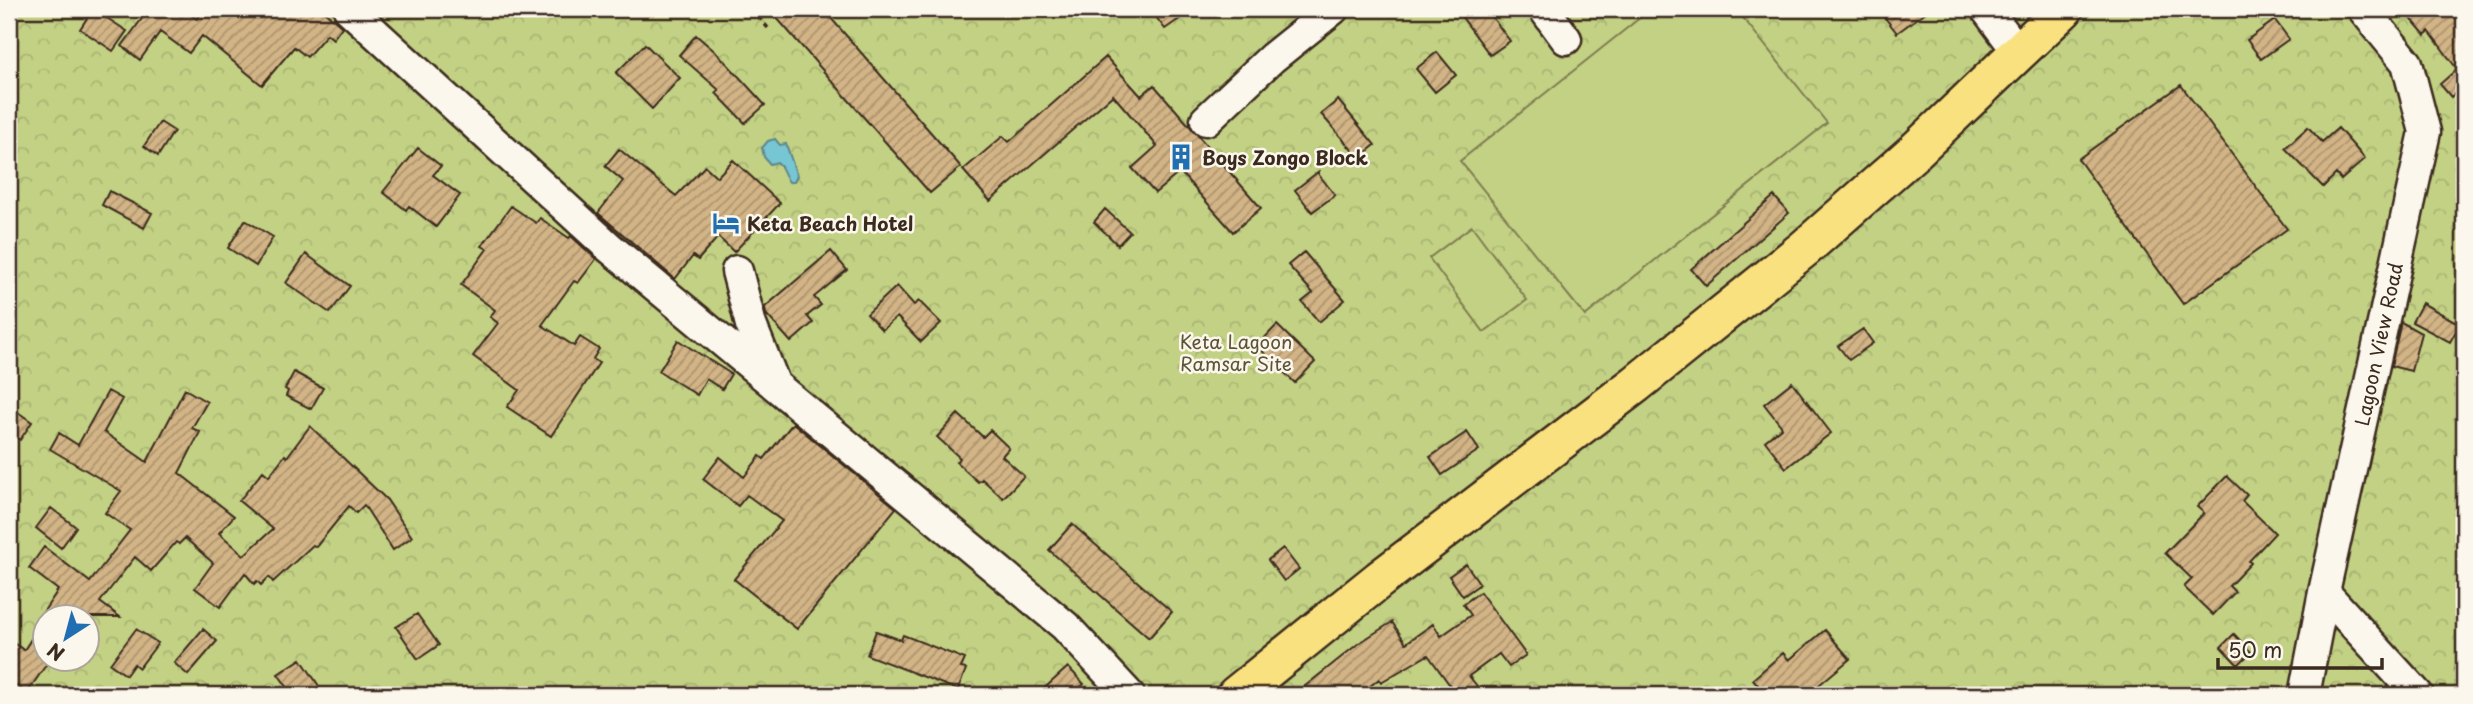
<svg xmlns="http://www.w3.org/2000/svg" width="2473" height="704" viewBox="0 0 2473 704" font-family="'Playpen Sans',sans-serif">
  <defs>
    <pattern id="park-crowns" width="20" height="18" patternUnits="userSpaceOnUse" patternTransform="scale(1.75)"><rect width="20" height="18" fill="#c3d184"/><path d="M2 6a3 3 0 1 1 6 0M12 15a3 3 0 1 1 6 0" fill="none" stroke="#a8b472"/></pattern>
    <pattern id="building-hatch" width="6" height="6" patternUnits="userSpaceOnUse" patternTransform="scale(1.75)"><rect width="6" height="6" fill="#d2b486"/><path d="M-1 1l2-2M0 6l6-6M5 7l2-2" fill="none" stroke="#ac936d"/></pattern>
  </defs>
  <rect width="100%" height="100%" fill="#f3ead8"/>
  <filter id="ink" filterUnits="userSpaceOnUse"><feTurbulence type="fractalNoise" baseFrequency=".0143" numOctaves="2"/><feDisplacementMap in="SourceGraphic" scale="14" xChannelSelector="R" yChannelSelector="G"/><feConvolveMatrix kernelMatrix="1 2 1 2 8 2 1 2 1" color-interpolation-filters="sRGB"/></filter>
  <g filter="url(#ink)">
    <path fill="url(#park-crowns)" stroke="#7f7e51" stroke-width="2" fill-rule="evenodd" d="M9,9H2464V695H9ZM46,616H88V658H46Z"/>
    <path fill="#c3d184" stroke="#7f7e51" stroke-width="2" d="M1651,9H1736L1827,123L1585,316L1460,161Z
      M1472,226L1527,300L1484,332L1429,258Z"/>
    <path fill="#77c6d4" stroke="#5f888b" stroke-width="2" d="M775,139L780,145L786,144L797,176L794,182H789C784,175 783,167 777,162L770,164L764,157L762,148L768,141Z"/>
    <path fill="url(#building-hatch)" stroke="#3b2a1e" stroke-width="2" d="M93,9L127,31L113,51L80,29Z
      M149,9H157L167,16L172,9L180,15L184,10L197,19L205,9H322L342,27L333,39L327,34L307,57L294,47L262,85L202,36L189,53L160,32L140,60L122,46Z
      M769,9H823L961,167L930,193Z
      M1150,9H1194L1165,29Z
      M1456,9H1486L1510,41L1490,55Z
      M1878,9H1930L1897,33Z
      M2403,9H2464V86L2451,97L2440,84L2457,69L2429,31L2425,35Z
      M2275,20L2289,39L2261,59L2247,40Z
      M696,35L719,55L765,105L745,123L716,93L719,90L679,55Z
      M645,44L680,78L652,109L616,73Z
      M1437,52L1456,75L1435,92L1416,69Z
      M1106,57L1141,96L1154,85L1261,208L1233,232L1180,172L1155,193L1132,168L1157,146L1113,95L990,201L963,170L1003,136L1009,142Z
      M2181,85L2287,229L2183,304L2078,159Z
      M1338,100L1375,145L1359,158L1321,114Z
      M160,122L174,131L158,156L144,146Z
      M2308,127L2322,142L2338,128L2365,159L2341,180L2336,174L2323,187L2285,148Z
      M418,148L441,166L433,175L460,195L436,227L409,206L406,210L383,192Z
      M619,149L676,196L705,166L717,177L733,160L780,203L734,252L718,237L698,260L693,256L675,279L598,213L623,181L605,166Z
      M1319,171V175L1335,195L1312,212L1295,190Z
      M109,191L152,213L144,228L102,205Z
      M1774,196L1789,213L1706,286L1691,269Z
      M511,206L536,223L540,218L569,238L571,236L596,259L578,283L574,281L542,325L574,346L580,337L599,349L593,359L599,363L551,436L507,407L519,390L473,356L498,323L490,317L495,310L461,285L487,249L482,246Z
      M1105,209L1130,232L1118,245L1094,222Z
      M245,220L273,237L256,266L228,248Z
      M831,251L847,270L814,297L821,305L807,316L813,323L791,342L766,314L765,307Z
      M1304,252L1345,300L1319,322L1302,302L1313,293L1288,265Z
      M306,254L350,286L330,313L286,283Z
      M897,286L914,305L919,301L941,323L921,342L897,317L882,330L867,314Z
      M2422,303L2460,324L2450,342L2412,322Z
      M2401,322L2421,333L2411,371L2391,366Z
      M1277,325L1315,362L1295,383L1257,346Z
      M1863,329L1873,343L1849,360L1838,346Z
      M678,340L731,374L722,389L706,379L697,395L659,371Z
      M294,372L323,388L311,409L286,396L288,391L285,389Z
      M1792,382L1831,433L1786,468L1765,441L1782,427L1764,404Z
      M185,389L207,402L192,428L200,432L179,473L234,516L219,533L244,555L273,529L239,501L263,471L269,476L285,455L287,457L310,426L387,500L412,537L393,550L364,505L356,513L349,506L316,547L313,545L273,582L269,577L261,585L257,581L254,584L245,573L220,607L195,588L213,563L185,538L179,544L176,542L151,571L135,557L100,602L120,617H40L58,590L29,568L44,547L90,582L130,530L105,513L121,491L50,449L59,433L78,445L108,391L122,399L104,432L147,462Z
      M9,406L32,422L20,440L9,433Z
      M958,414L983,437L990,430L1009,448L1002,456L1024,476L1003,498L982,479L978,482L956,462L960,458L937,437Z
      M793,423L896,508L797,629L734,579L782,521L747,495L738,506L703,479L720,457L744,477L760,456L764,459Z
      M1467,432L1479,450L1442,475L1430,457Z
      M2227,476L2247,495L2242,501L2275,533L2249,561L2251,563L2229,586L2235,592L2213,615L2184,587L2192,579L2165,553L2204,513L2197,507Z
      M51,508L76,527L61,548L36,528Z
      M1072,524L1172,612L1149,638L1049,550Z
      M1283,548L1299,569L1284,581L1268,560Z
      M1466,564L1480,584L1463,596L1449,576Z
      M1480,592L1526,655L1509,667L1499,654L1469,676L1477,686L1465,695H1457L1428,655L1381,682L1379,679L1359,695H1294L1359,643L1392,622L1406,643L1433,624L1441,636L1471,615L1463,604Z
      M417,614L439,645L418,659L396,627Z
      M136,629L158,643L139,668L134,664L126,675L110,664Z
      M203,629L217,641L188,675L174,663Z
      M1825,630L1850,659L1807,695H1766L1753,679L1783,653L1789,660Z
      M876,631L901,640L903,635L965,659L961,668L966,669L958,690L867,655Z
      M2234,634L2251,652L2238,665L2221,647Z
      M33,636L46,645V665L27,693L9,680V640L24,650Z
      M301,659L321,689L312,695H293L278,674Z
      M1068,667L1084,684L1072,695H1037Z"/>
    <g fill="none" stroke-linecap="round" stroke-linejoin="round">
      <g stroke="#3b2a1e" stroke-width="35">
        <path id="minor" d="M349,9L610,248L1065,626L1129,695
          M1544,9L1566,39
          M1986,9L2007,37L2021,49
          M1206,120L1272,58L1333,9
          M737,271L751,325L773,380
          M2324,592L2418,695
          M2304,695L2324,592L2425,132L2407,63L2363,9"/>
      </g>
      <g stroke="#3b2a1e" stroke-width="42">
        <path id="major" d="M1236,695L1380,579L1636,384L1805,248L1914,152L2064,9"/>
      </g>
      <path stroke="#3b2a1e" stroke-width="3.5" stroke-dasharray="5 5" stroke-linecap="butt" d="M752,9L768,28"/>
      <use href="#minor" stroke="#fbf7ec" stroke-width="30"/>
      <use href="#major" stroke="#fae180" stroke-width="37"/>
    </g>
  </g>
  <defs>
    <g id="building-bare" transform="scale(2.1)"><path d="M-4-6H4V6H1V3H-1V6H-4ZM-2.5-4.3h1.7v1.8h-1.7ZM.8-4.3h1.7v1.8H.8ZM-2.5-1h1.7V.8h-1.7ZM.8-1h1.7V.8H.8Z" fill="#1f6fb2" stroke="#fbf7ec" stroke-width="2.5" paint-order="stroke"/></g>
    <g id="hotel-bare" transform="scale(2.1)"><path d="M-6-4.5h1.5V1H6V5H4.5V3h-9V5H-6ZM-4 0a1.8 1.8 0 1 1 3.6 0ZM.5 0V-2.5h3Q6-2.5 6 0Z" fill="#1f6fb2" stroke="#fbf7ec" stroke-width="2.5" paint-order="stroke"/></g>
  </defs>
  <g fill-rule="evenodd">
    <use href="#building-bare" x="1181" y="157"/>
    <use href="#hotel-bare" x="726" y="223"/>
  </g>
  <g text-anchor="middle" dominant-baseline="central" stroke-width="5" stroke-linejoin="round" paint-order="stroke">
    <g font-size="19" font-weight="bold" fill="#3b2a1e" stroke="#fbf7ec" text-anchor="start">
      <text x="1202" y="157">Boys Zongo Block</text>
      <text x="747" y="223">Keta Beach Hotel</text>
    </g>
    <g font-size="19" fill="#5d5438" stroke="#fbf7ec">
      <text x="1236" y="341">Keta Lagoon<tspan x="1236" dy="22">Ramsar Site</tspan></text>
    </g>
    <g font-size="19" fill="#3b2a1e" stroke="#fbf7ec">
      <text transform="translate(2378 344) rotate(-78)">Lagoon View Road</text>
    </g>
  </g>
  <rect width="2473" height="704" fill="none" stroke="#fbf7ec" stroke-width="35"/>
  <rect x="18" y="18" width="2438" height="669" fill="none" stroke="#3b2a1e" stroke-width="2.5" filter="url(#ink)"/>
  <g transform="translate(66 638) rotate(216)"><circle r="33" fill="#fbf7ec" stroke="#aea59a" stroke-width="2"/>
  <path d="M0-5L12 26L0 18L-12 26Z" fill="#1f6fb2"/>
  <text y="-10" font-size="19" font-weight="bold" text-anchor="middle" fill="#3b2a1e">N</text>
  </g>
  <path d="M2218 658v10h164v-10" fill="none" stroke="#3b2a1e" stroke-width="3.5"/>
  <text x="2228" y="658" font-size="21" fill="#3b2a1e" stroke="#fbf7ec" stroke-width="5" paint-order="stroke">50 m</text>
</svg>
